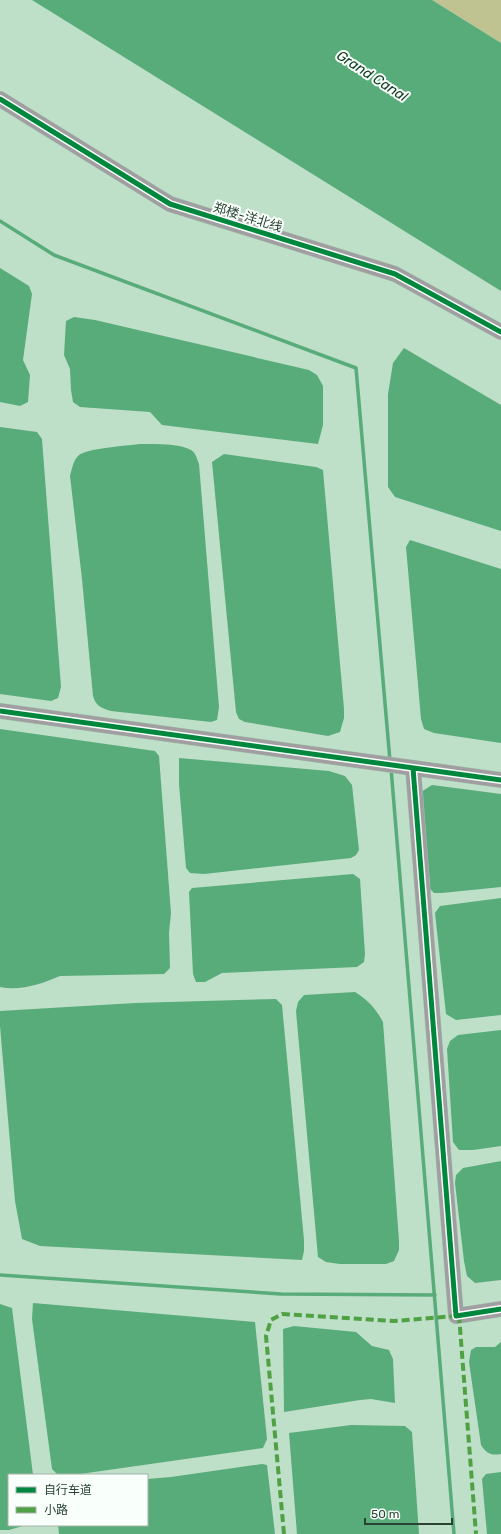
<svg xmlns="http://www.w3.org/2000/svg" width="501" height="1534" viewBox="0 0 501 1534" font-family="Rubik,'Noto Sans SC',sans-serif">
  <rect width="100%" height="100%" fill="#bedfc8"/>
  <path fill="#bfc392" d="M432,0H501V43Z"/>
  <path fill="#58ac7a" d="M32,0H432L501,43V291Z
    M0,268L29,286L32,294L23,360L30,375L28,402L20,406L0,402Z
    M74,317L95,320L309,370L317,375L323,386V425L318,444L162,425L150,412L80,407L73,402L71,390L70,369L64,355L66,321Z
    M404,348L501,405V531L395,497L388,487V394L393,363Z
    M0,427L37,432L42,439L61,687L58,698L51,701L0,694Z
    M139,444C153,444 179,443 191,450C196,453 197,459 199,464L219,707L217,720L211,722L111,711C101,708 96,706 93,696L82,579L70,476C72,469 73,461 78,456C86,448 127,446 139,444Z
    M224,454L316,467L323,470L344,709V718L340,732L328,736L245,722L239,719L236,712L212,462Z
    M410,540L501,569V743L434,733L424,729L421,719L406,547Z
    M0,729L155,751L159,756L171,913L169,933L170,968L164,974L60,976C42,984 20,991 0,987Z
    M179,758L329,771L345,776L352,785L359,850L356,855L351,858L204,874L190,873L186,868L179,784Z
    M432,785L501,794V887L442,893H434L430,889L421,792Z
    M353,874L360,879L365,954L364,962L357,967L222,973L205,982H196L193,974L189,892L192,888Z
    M501,898V1015L456,1020L446,1014L435,913L440,906Z
    M355,992C368,1000 376,1009 383,1022L399,1241V1250L394,1261L386,1264H340L326,1262L318,1257L296,1011L298,1002L304,995Z
    M276,999L282,1005L304,1240V1251L302,1260L40,1246L22,1239L15,1201L0,1026V1011L135,1003Z
    M501,1030V1146L473,1150H459L453,1142L447,1049L450,1041L458,1035Z
    M501,1161V1280L475,1283L467,1276L464,1261L455,1183L456,1175L463,1168Z
    M33,1303L255,1322L267,1439L263,1448L80,1474H57L52,1469L32,1319Z
    M0,1304L12,1308L33,1475H9V1525H26L9,1530H0Z
    M294,1326L356,1332L372,1346L389,1350L393,1359L395,1403L371,1399L360,1400L284,1412L283,1329Z
    M501,1342V1454C491,1456 486,1453 481,1445L469,1362L471,1350L476,1347H495Z
    M351,1425L405,1426L412,1432L419,1534H297L289,1433Z
    M262,1464L267,1465L275,1534H59L58,1525H147V1479L171,1477Z
    M501,1472V1534H487L482,1479L486,1474Z"/>
  <g fill="none" stroke-linecap="round" stroke-linejoin="round">
    <path stroke="#58ac7a" stroke-width="3.5" d="M0,221L54,255L356,368L390,761
      M391,768L454,1534
      M0,1275L281,1294L435,1295"/>
    <g stroke="#a3bdab" stroke-width="16">
      <path id="minor" d="M0,99L170,204L395,274L501,332
        M0,711L501,780
        M413,768L456,1316L501,1309"/>
    </g>
    <use href="#minor" stroke="#a19ea2" stroke-width="15"/>
    <path stroke="#4fa143" stroke-width="4" stroke-dasharray="8 4" stroke-linecap="butt" d="M459,1315L476,1534
      M284,1534L266,1336L271,1320L282,1314L394,1321L456,1316"/>
    <g stroke="#f9fffa" stroke-width="8">
      <path id="cycleway" d="M0,99L170,204L395,274L501,332
        M0,711L501,780
        M413,768L456,1316L501,1309"/>
    </g>
    <use href="#cycleway" stroke="#00873e" stroke-width="5"/>
  </g>
  <g text-anchor="middle" dominant-baseline="central" stroke-width="4" stroke-linejoin="round" paint-order="stroke">
    <g font-size="13" fill="#294231" stroke="#f9fffa">
      <text transform="translate(248 217) rotate(17)">郑楼-洋北线</text>
    </g>
    <g font-size="14" font-style="italic" fill="#0e381f" stroke="#f9fffa">
      <text transform="translate(372 76) rotate(33)">Grand Canal</text>
    </g>
  </g>
  <rect x="8" y="1474" width="140" height="52" fill="#f9fffa" stroke="#a6b3aa"/>
  <rect x="16" y="1487" width="20" height="6" fill="#00873e" stroke="#a6b3aa"/>
  <text x="44" y="1494" font-size="12" fill="#294231">自行车道</text>
  <rect x="16" y="1507" width="20" height="6" fill="#4fa143" stroke="#a6b3aa"/>
  <text x="44" y="1514" font-size="12" fill="#294231">小路</text>
  <path d="M365 1518v6h87v-6" fill="none" stroke="#294231" stroke-width="2"/>
  <text x="371" y="1518" font-size="12" fill="#294231" stroke="#f9fffa" stroke-width="3" paint-order="stroke">50 m</text>
</svg>
